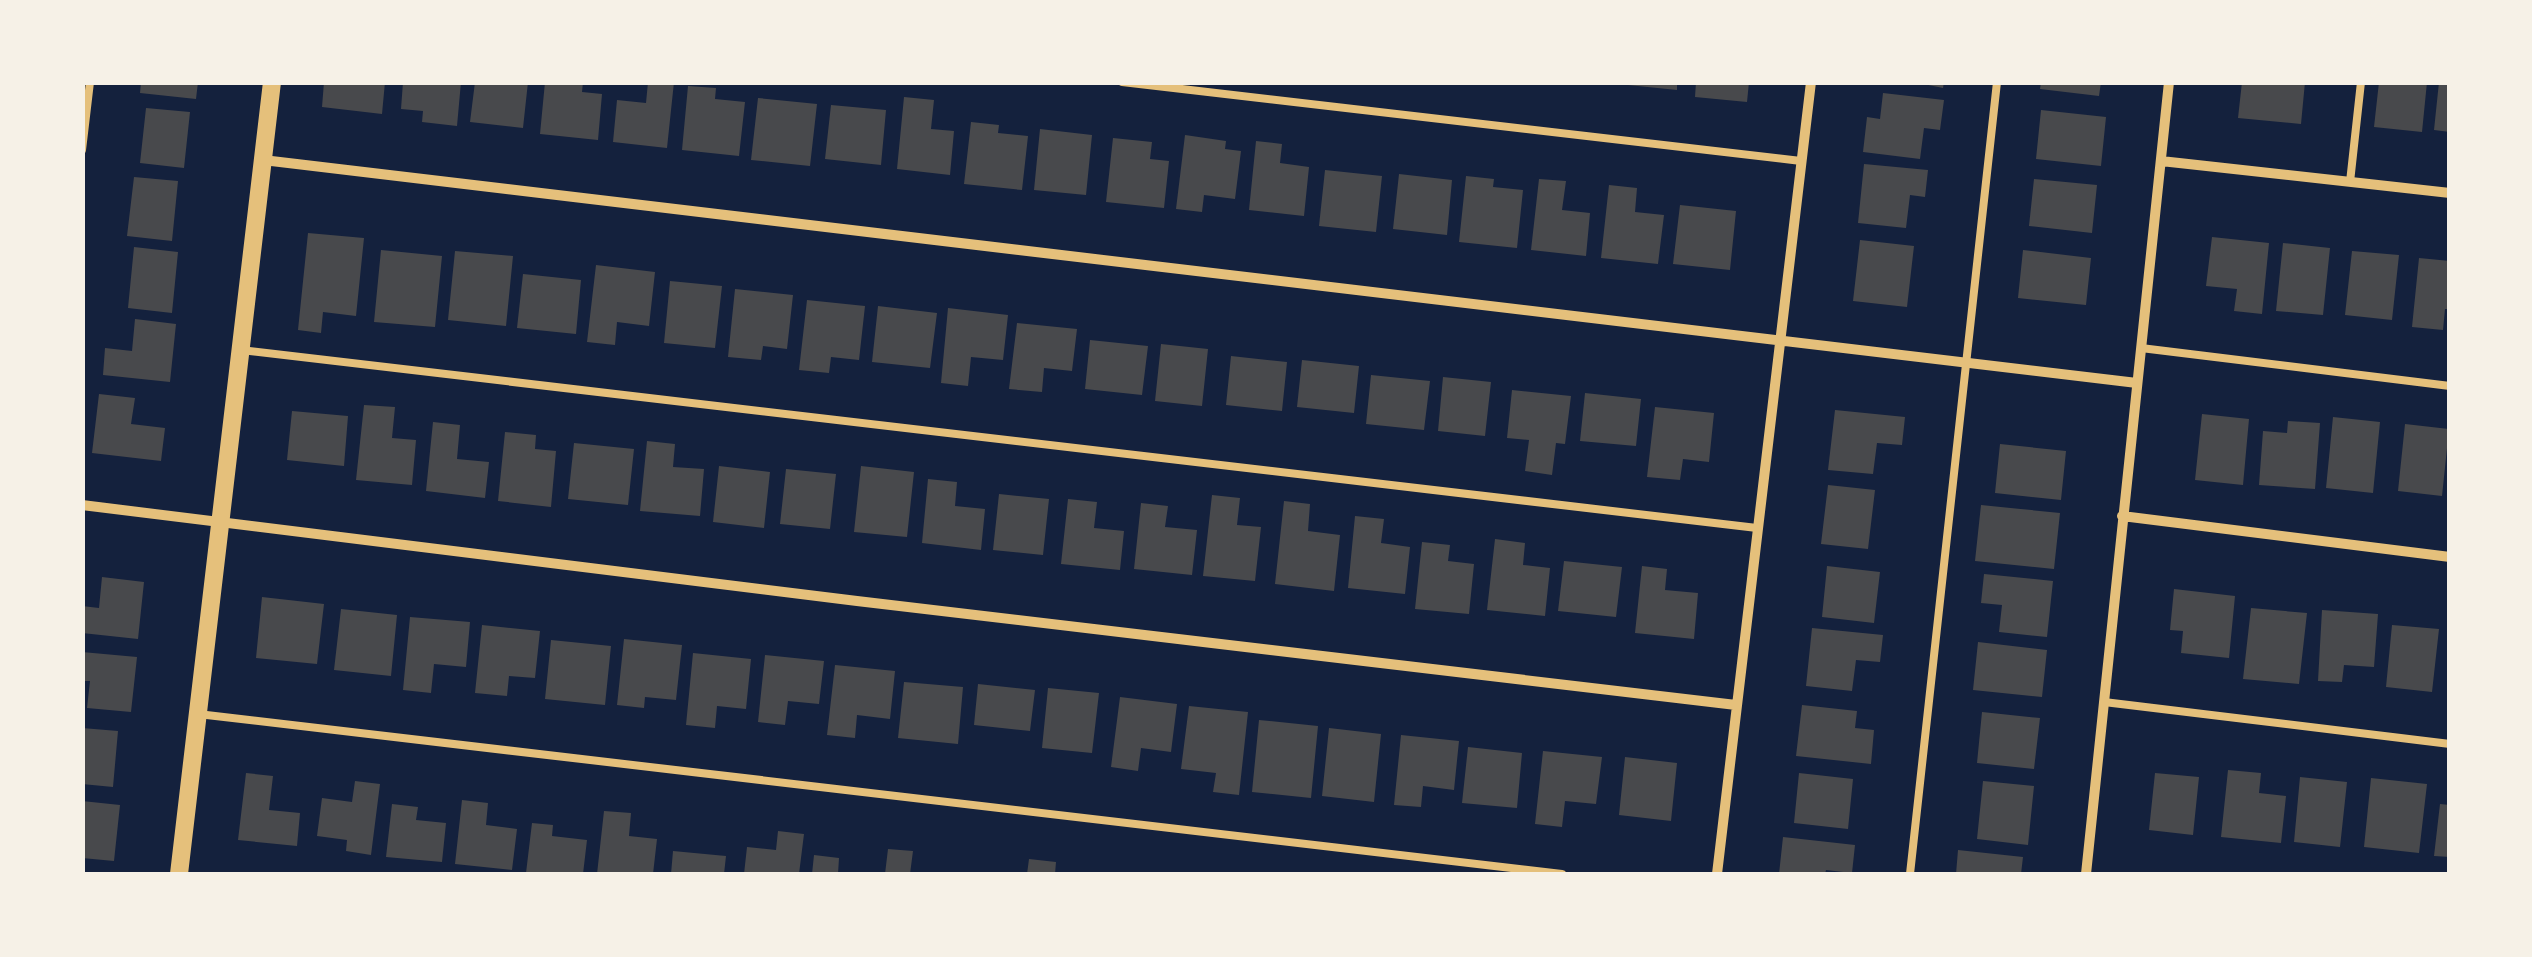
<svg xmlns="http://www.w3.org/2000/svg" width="2532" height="957" viewBox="0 0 2532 957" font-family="Signika,sans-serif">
  <rect width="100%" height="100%" fill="#14213d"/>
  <path fill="#48494c" d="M141,82H198L196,99L140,93Z
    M324,82H385L382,114L322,107Z
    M403,82H461L457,126L422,122L423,111L401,109Z
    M475,82H528L523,128L470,122Z
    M545,82H583L582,92L602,94L598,140L540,134Z
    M648,82H674L667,148L613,142L617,100L646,103Z
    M1628,82H1677V90L1628,85Z
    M1696,82H1749L1747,102L1695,97Z
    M1914,82H1944L1943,88Z
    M2041,82H2101L2099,96L2040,89Z
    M2242,82H2305L2301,124L2238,118Z
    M2379,82H2427L2422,132L2374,127Z
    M2439,82H2450V132L2434,130Z
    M688,86L716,88L715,99L745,102L739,156L682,150Z
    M1883,93L1944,100L1940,130L1924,128L1920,159L1863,152L1867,117L1880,119Z
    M904,97L934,100L931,129L954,131L950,175L897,169Z
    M758,98L817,104L810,166L751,160Z
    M831,105L886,110L881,165L825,159Z
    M146,108L190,112L184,168L140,163Z
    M2041,110L2106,117L2101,166L2036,159Z
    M971,122L999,125L998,133L1028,136L1022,190L964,184Z
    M1040,129L1092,135L1086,195L1034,190Z
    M1185,135L1226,141L1225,149L1241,151L1235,199L1204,195L1202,212L1176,209Z
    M1113,138L1152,142L1150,159L1169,161L1164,208L1106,202Z
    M1256,141L1282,144L1280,163L1309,167L1304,216L1249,210Z
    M1864,164L1928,170L1925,197L1910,195L1906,228L1858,223Z
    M1325,170L1382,176L1376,232L1319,226Z
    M1399,174L1452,180L1447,235L1393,229Z
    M1466,176L1494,179L1493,187L1523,190L1517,248L1459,242Z
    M134,177L178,181L172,241L127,236Z
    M1539,179L1566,181L1562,210L1590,213L1586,256L1531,250Z
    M2034,179L2097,185L2092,233L2029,226Z
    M1609,185L1637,188L1635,212L1664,215L1658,264L1601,258Z
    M1680,205L1736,211L1730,270L1673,264Z
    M308,233L364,238L356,316L323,312L321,333L298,330Z
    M2212,237L2269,243L2262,314L2234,311L2237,289L2206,286Z
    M1860,240L1914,246L1907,307L1853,301Z
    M2283,243L2330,248L2323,315L2276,311Z
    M134,247L178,252L172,313L128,308Z
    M381,250L442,256L435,327L374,322Z
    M2023,250L2091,258L2086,305L2018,298Z
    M455,251L513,256L506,326L448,320Z
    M2352,251L2399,255L2392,320L2345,315Z
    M2419,258L2450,261V309H2445L2443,330L2412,327Z
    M596,265L655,272L649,326L617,322L615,345L587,342Z
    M523,274L581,280L576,334L517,328Z
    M670,281L722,286L715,348L664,343Z
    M735,289L793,295L787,349L763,346L761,360L728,357Z
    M807,300L865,306L859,360L831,357L829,373L799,370Z
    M878,306L937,313L930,368L872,362Z
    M948,308L1008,315L1003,360L971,357L968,386L941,383Z
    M135,319L176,324L170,382L103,375L105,348L132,351Z
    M1017,323L1077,329L1072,371L1044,368L1042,392L1009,389Z
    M1090,340L1148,346L1142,395L1085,389Z
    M1161,344L1208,349L1202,406L1155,401Z
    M1231,356L1287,362L1282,411L1226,405Z
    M1302,360L1359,366L1354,413L1297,407Z
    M1371,375L1430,381L1424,430L1366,424Z
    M1443,377L1491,382L1485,436L1438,431Z
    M1512,390L1571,396L1565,444L1556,443L1552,475L1525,471L1529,440L1507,438Z
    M1585,393L1641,399L1636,446L1580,441Z
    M99,394L135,398L131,424L165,428L161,461L92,453Z
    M364,405L395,407L392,438L416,440L412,485L356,480Z
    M1655,407L1714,413L1709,462L1683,459L1680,480L1647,477Z
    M1835,410L1905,417L1902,445L1877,443L1873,474L1828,470Z
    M292,411L348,416L344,466L287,460Z
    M2202,414L2249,419L2243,485L2195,480Z
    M2333,417L2380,422L2373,493L2326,488Z
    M2288,421L2320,423L2315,489L2259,485L2263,431L2287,433Z
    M433,422L460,425L457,459L489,462L485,498L426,491Z
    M2405,424L2449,429L2442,496L2398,491Z
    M505,432L536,435L535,449L556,451L551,507L498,501Z
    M647,441L675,444L673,467L704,469L700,516L640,511Z
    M574,443L634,449L628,505L568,499Z
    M2000,444L2066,451L2061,500L1995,493Z
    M719,466L770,472L764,528L713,522Z
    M861,466L914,472L907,537L854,532Z
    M786,469L836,474L830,529L780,524Z
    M928,479L957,482L955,506L985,509L981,550L922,543Z
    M1828,485L1875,490L1868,549L1821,544Z
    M999,494L1049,499L1043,555L993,550Z
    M1212,495L1240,498L1237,525L1261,527L1255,581L1203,576Z
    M1068,499L1097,502L1094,528L1124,531L1120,570L1061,564Z
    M1284,501L1310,504L1308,531L1340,535L1334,591L1275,584Z
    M1141,503L1168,506L1165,527L1197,530L1192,575L1134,569Z
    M1981,505L2060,513L2054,569L1975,561Z
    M1355,516L1384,519L1381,543L1410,547L1405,594L1348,588Z
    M1495,539L1525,543L1523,565L1550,568L1545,616L1487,610Z
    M1422,542L1450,545L1448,561L1474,564L1469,614L1415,609Z
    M1564,561L1622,567L1616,617L1558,611Z
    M1642,566L1667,569L1665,590L1698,593L1694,639L1635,633Z
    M1827,566L1880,572L1874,623L1822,617Z
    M1984,574L2053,581L2047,637L1999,632L2002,605L1981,603Z
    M102,577L144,582L138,639L82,633V606L99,608Z
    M2174,589L2235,596L2229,658L2181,653L2183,631L2170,630Z
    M262,597L324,604L317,664L256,658Z
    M2251,608L2307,613L2299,684L2243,679Z
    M341,609L397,615L391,676L334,670Z
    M2322,610L2378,614L2374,667L2344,665L2342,682L2318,681Z
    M410,617L470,622L466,667L434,664L431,693L403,690Z
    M482,625L540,631L535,678L509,676L507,696L475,693Z
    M2392,625L2439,629L2432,692L2386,687Z
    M1812,628L1883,635L1880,662L1856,660L1852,691L1806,686Z
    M624,639L682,645L676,700L645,697L644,708L617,705Z
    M551,640L611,646L605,705L545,699Z
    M1978,642L2047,650L2042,697L1973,690Z
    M82,652L137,657L131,712L87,708L90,681H82Z
    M693,653L751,659L746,709L717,706L715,728L686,725Z
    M765,655L824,661L819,704L788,701L785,725L758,722Z
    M835,665L895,671L890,719L857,715L855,738L827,735Z
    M904,682L963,687L958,744L898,738Z
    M978,684L1035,690L1030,731L974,725Z
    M1048,688L1099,693L1092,753L1042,748Z
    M1120,697L1177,704L1171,752L1141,748L1138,771L1111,767Z
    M1802,705L1857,711L1855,728L1874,730L1871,764L1796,756Z
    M1189,706L1248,712L1239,795L1213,792L1216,773L1181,769Z
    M1982,712L2040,718L2034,769L1977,763Z
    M1259,720L1318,726L1311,798L1252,792Z
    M82,728L118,731L113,787L82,784Z
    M1329,728L1381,734L1374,802L1322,796Z
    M1401,735L1459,741L1454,790L1423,786L1421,807L1394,805Z
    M1468,747L1522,753L1517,808L1462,803Z
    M1543,751L1602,757L1596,804L1565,801L1562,827L1535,824Z
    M1625,757L1677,763L1671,821L1619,815Z
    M2228,770L2261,773L2259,793L2286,796L2281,843L2221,837Z
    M246,773L273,776L269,810L300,813L297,846L238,840Z
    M1799,773L1853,779L1848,829L1794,823Z
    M2155,773L2199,777L2193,835L2149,830Z
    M2300,777L2347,782L2340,847L2294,842Z
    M2371,778L2427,784L2419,853L2364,847Z
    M355,781L380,784L371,855L346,851L347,840L317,836L322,798L352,802Z
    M1983,781L2034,786L2028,845L1977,839Z
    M462,800L488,803L486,825L517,829L512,870L455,864Z
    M82,801L120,805L114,861L82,858Z
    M392,804L418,807L416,820L446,823L442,862L386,857Z
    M2440,804L2450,805V857L2434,856Z
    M604,811L631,813L629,836L657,839L653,874H597Z
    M532,823L553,825L552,836L587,840L583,874L526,873Z
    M778,831L804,834L799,874H744L747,847L776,850Z
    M1783,837L1855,845L1852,873L1826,870L1825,874H1779Z
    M888,849L913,851L910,874H885Z
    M1958,850L2023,857L2021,874H1956Z
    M673,851L726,856L724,874H671Z
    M814,855L839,858L838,874H812Z
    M1029,859L1056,862L1055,874H1027Z"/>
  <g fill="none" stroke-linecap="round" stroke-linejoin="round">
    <path stroke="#e5c07b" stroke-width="8" d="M1122,82L1801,161
      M82,150L90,82
      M2350,182L2361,82
      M2141,348L2450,386
      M241,350L1757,528
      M2104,702L2450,744
      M198,714L1562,874
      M1910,874L1997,82"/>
    <path stroke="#e5c07b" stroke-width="10" d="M263,160L2137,383
      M2161,161L2450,193
      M82,505L857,601L1736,705
      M2122,516L2450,557
      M1717,874L1811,82
      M2086,874L2169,82"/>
    <path stroke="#e5c07b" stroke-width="18" d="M179,874L272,82"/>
  </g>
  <rect width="2532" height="957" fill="none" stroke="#f6f1e7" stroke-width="170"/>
</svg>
